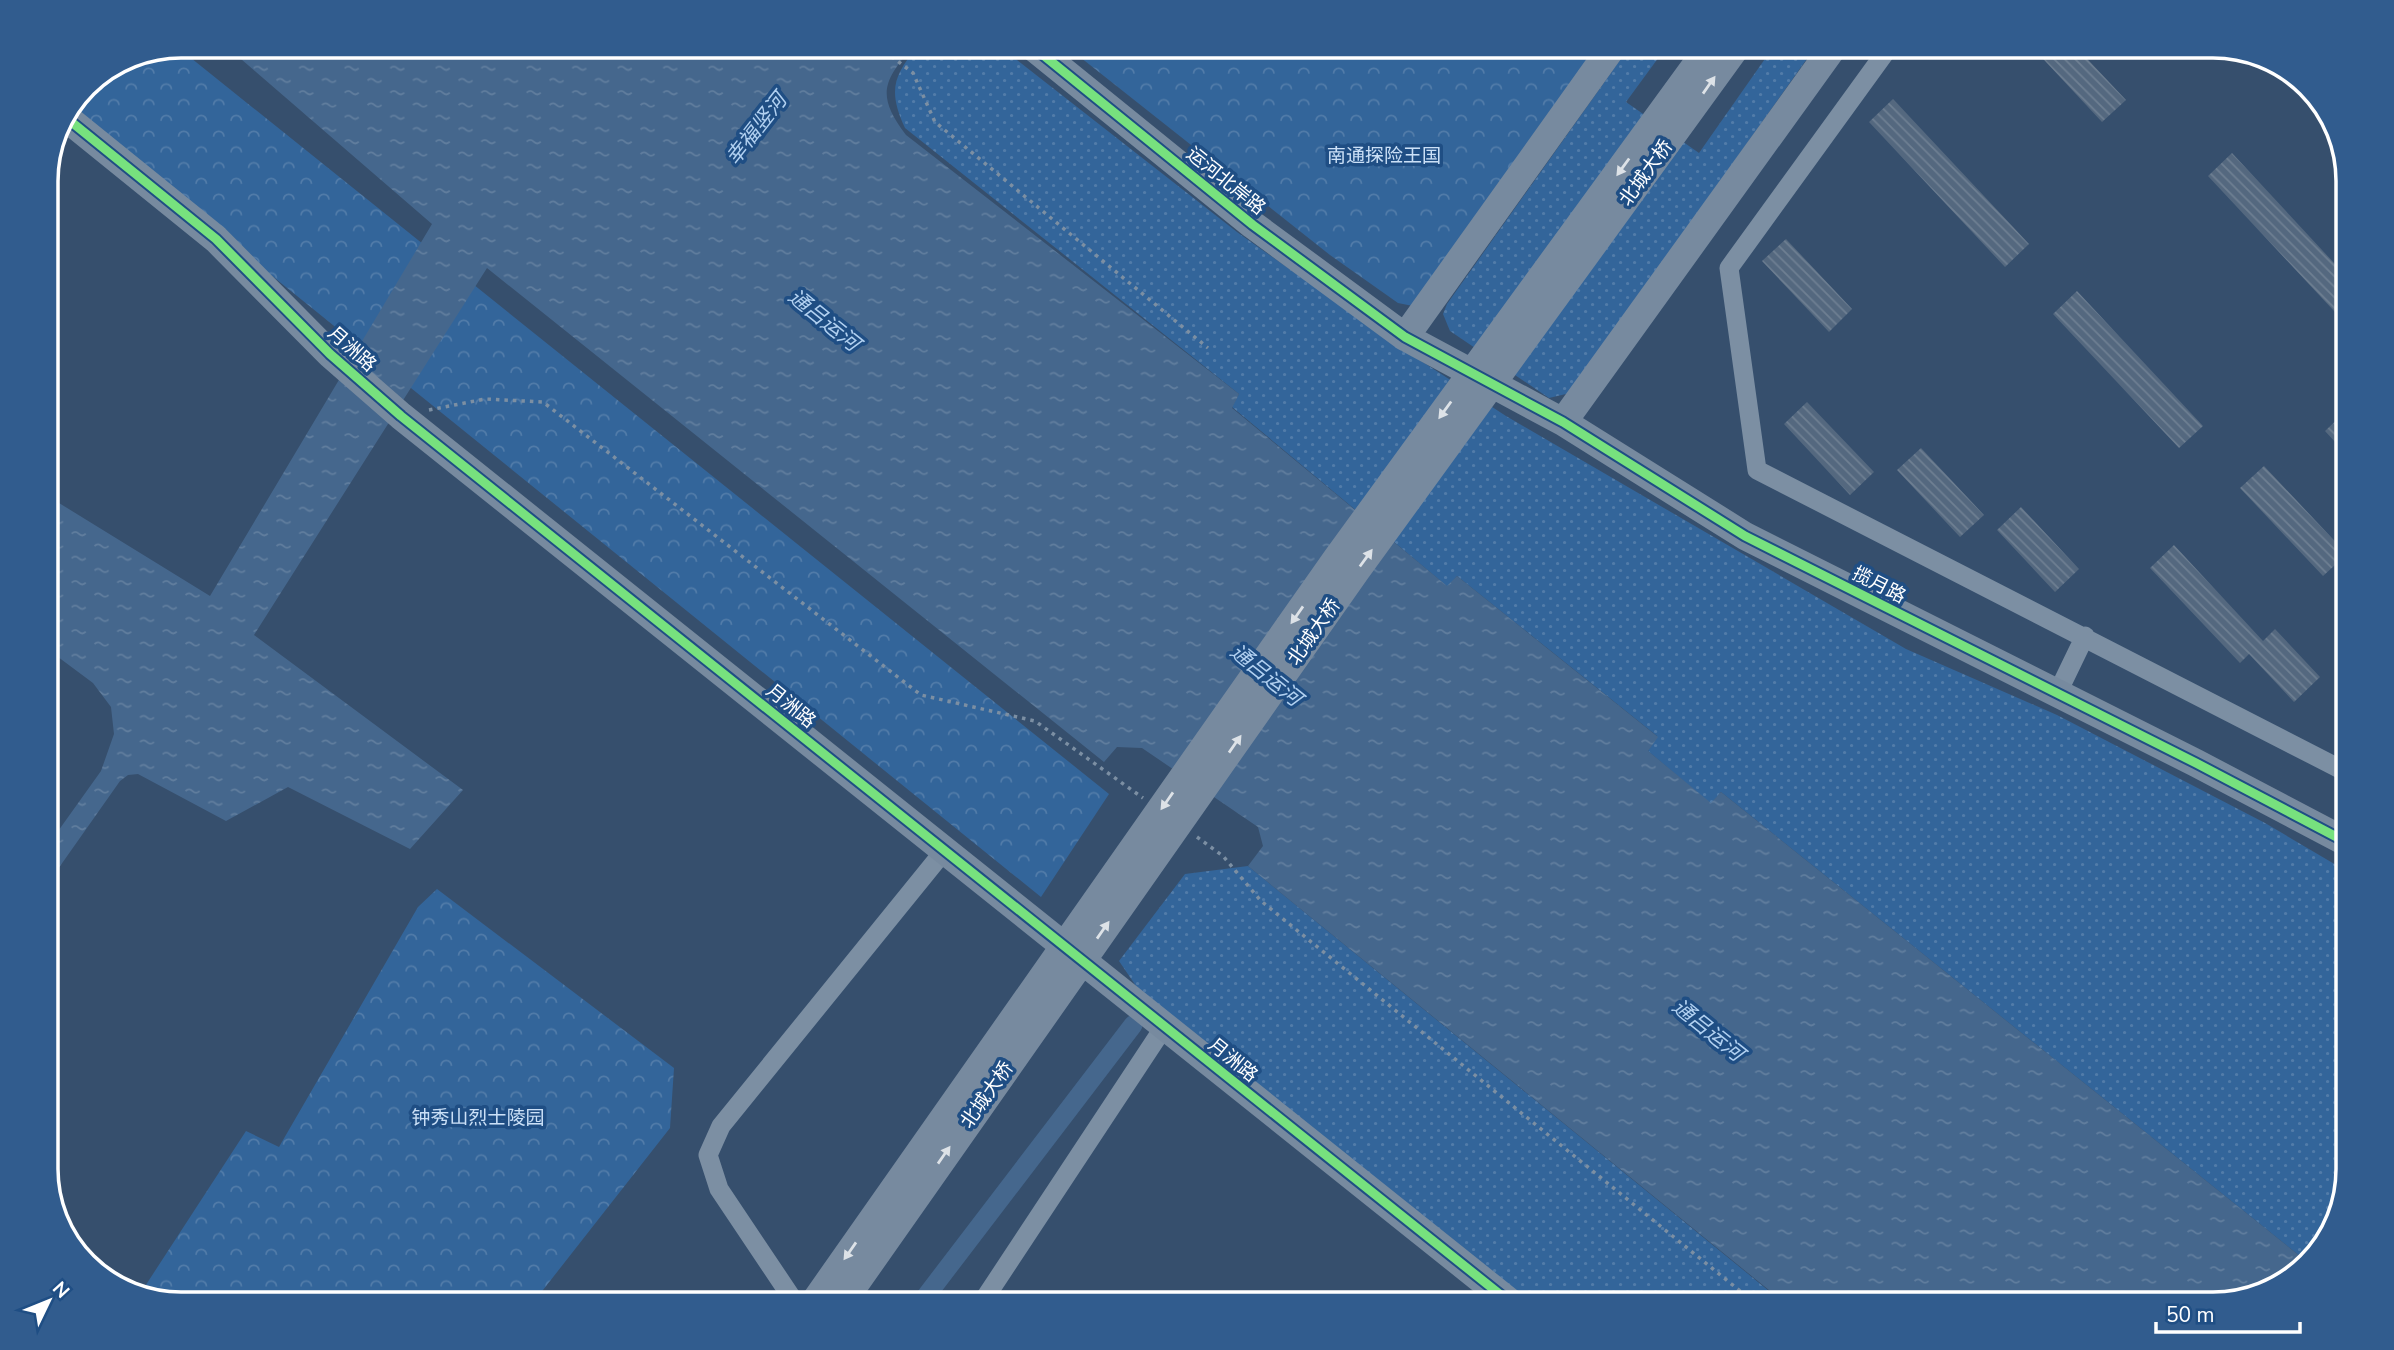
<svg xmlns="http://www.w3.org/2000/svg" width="2394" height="1350" viewBox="0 0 2394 1350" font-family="'Nunito Sans','Noto Sans SC',sans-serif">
  <defs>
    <pattern id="grass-dots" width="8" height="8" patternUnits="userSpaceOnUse" patternTransform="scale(1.75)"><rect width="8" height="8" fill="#33659a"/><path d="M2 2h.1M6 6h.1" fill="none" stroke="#527ca9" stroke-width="1.8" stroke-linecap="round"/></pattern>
    <pattern id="park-crowns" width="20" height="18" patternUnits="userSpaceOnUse" patternTransform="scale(1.75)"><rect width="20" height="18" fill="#33659a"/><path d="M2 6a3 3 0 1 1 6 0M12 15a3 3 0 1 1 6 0" fill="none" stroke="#527ca9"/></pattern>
    <pattern id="water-ripples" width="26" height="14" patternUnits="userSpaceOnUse" patternTransform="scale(1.75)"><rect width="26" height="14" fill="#45678d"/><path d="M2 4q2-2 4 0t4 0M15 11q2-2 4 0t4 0" fill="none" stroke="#617e9e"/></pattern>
    <pattern id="building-back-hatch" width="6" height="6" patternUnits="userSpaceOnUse" patternTransform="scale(1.75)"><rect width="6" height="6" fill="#54687f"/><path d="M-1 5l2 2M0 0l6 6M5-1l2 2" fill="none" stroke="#6e7f92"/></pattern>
  </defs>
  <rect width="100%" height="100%" fill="#364f6d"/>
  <path fill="url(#grass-dots)" d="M918,46H999L1237,232L1398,346L1506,416L1906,649L2057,715L2265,823L2348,872V1169L2331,1236L2306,1261L1721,792L1711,804L1648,751L1657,736L1457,576L1448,587L1232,407L1239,394L905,128C888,91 893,76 918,46Z
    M1630,46H1667L1626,102L1699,153L1774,46H1816L1570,393L1549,398L1450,331L1443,314L1447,304Z
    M1248,866L1785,1304H1512L1164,1027L1119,961L1185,874Z"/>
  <path fill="url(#park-crowns)" d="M176,46L1109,794L1041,897L68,111C98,66 125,57 176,46Z
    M1066,46H1604L1413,306L1398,303L1330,255Z
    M437,889L674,1068L670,1128L532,1304H181L140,1294L246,1131L279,1147L418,907Z"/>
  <path fill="url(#water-ripples)" d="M226,46H913C883,82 876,95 906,135L1239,394L1232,408L1447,586L1457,576L1658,737L1648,751L1711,803L1721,792L2306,1261L2281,1286L2213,1304H1786L1248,866L1263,846L1258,827L1142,748L1117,747L1104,762L487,268L254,635L463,790L410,849L288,787L226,821L138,774L128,775L120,781L46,886V848L101,771L114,734L111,707L93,683L46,648V495L210,596L432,224Z"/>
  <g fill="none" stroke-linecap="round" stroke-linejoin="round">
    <path stroke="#45678d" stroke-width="19" d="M920,1304L1133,1025"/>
  </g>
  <path fill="url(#building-back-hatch)" d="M2031,46H2075L2126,100L2102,122Z
    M1893,99L2029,244L2005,267L1869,122Z
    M2232,153L2348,278V326L2208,176Z
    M1786,239L1852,309L1829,332L1762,261Z
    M2077,291L2203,426L2179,448L2053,314Z
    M1807,402L1874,472L1850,495L1784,424Z
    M2348,409V456L2325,431Z
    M1921,448L1984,515L1960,537L1897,470Z
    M2264,466L2347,554L2323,576L2240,488Z
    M2021,507L2079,569L2055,592L1997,530Z
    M2174,545L2263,641L2275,629L2320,677L2294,702L2249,654L2240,663L2150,568Z"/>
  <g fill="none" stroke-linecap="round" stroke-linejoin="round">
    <path stroke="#7c8fa3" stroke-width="3.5" stroke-dasharray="3.5 5" stroke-linecap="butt" d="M878,46L913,73L935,122L1208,348
      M429,410L485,399L543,402L921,695L1035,721L1143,798
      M1197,837L1223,856L1261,901L1756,1304"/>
    <path stroke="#7c8fa3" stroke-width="19" d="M1890,46L1729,268L1757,470L2348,773
      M2058,692L2085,636
      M796,1304L719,1189L708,1155L721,1126L944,851
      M981,1304L1164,1027"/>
    <path stroke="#778a9f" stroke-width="28" d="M1032,46L1253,225L1405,337L1563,422L1745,536L2196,763L2348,843
      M64,116L216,239L330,354L401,416L1512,1304
      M1405,337L1613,46
      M1563,422L1834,46
      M813,1304L1337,558L1710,46
      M841,1304L1356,571L1737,46"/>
    <g stroke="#1f4e84" stroke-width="13">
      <path id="cycleway" d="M1032,46L1253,225L1405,337L1563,422L1745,536L2196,763L2348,843
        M64,116L216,239L330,354L401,416L1512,1304"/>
    </g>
    <use href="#cycleway" stroke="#77e17e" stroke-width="9"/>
  </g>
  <defs><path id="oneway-solid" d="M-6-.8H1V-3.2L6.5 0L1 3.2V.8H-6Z" transform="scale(1.75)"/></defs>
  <g fill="#dde2e7">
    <use href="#oneway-solid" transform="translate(1709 85) rotate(-55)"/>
    <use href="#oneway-solid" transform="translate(1623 167) rotate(126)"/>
    <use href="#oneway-solid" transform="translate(1445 410) rotate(126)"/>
    <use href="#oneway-solid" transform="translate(1366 558) rotate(-54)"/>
    <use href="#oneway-solid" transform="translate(1297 615) rotate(125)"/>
    <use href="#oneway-solid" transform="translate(1235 744) rotate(-55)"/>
    <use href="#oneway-solid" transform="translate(1167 801) rotate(125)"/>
    <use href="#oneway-solid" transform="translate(1103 930) rotate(-55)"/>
    <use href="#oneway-solid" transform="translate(944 1155) rotate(-55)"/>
    <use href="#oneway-solid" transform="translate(850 1251) rotate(125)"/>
  </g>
  <g text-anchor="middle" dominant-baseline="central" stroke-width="7" stroke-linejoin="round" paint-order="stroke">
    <g font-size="19" fill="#cbe0f7" stroke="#1f4e84">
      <text x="1384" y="156">南通探险王国</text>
      <text x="478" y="1118">钟秀山烈士陵园</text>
    </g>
    <g font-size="19" fill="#fff" stroke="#1f4e84">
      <text transform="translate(1646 173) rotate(-54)">北城大桥</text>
      <text transform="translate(1226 181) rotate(39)">运河北岸路</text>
      <text transform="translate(352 349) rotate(42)">月洲路</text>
      <text transform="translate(1879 585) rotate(27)">揽月路</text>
      <text transform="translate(1314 632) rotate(-55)">北城大桥</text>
      <text transform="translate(791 706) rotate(39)">月洲路</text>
      <text transform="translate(1233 1060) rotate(39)">月洲路</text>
      <text transform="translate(987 1095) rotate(-55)">北城大桥</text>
    </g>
    <g font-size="21" font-style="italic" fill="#b2d1f1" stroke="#1f4e84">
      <text transform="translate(756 129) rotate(-52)">幸福竖河</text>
      <text transform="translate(824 320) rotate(39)">通吕运河</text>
      <text transform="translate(1266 675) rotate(39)">通吕运河</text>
      <text transform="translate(1708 1030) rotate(39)">通吕运河</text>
    </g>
  </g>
  <path d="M0 0H2394V1350H0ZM181 58H2213A123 123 0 0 1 2336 181V1169A123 123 0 0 1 2213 1292H181A123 123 0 0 1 58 1169V181A123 123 0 0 1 181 58Z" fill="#315c8e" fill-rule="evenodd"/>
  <path fill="none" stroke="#fff" stroke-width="3.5" d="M181 58H2213A123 123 0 0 1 2336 181V1169A123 123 0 0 1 2213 1292H181A123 123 0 0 1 58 1169V181A123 123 0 0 1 181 58Z"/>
  <g transform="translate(49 1301) rotate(47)" stroke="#1f4e84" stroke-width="5" paint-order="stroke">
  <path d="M0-5L12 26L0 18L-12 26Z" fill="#ffffff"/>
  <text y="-10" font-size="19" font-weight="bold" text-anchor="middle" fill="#ffffff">N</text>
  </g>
  <path d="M2156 1322v10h144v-10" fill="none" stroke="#ffffff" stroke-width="3.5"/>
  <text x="2166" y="1322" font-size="21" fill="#ffffff" stroke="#1f4e84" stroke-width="5" paint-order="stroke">50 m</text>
</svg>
